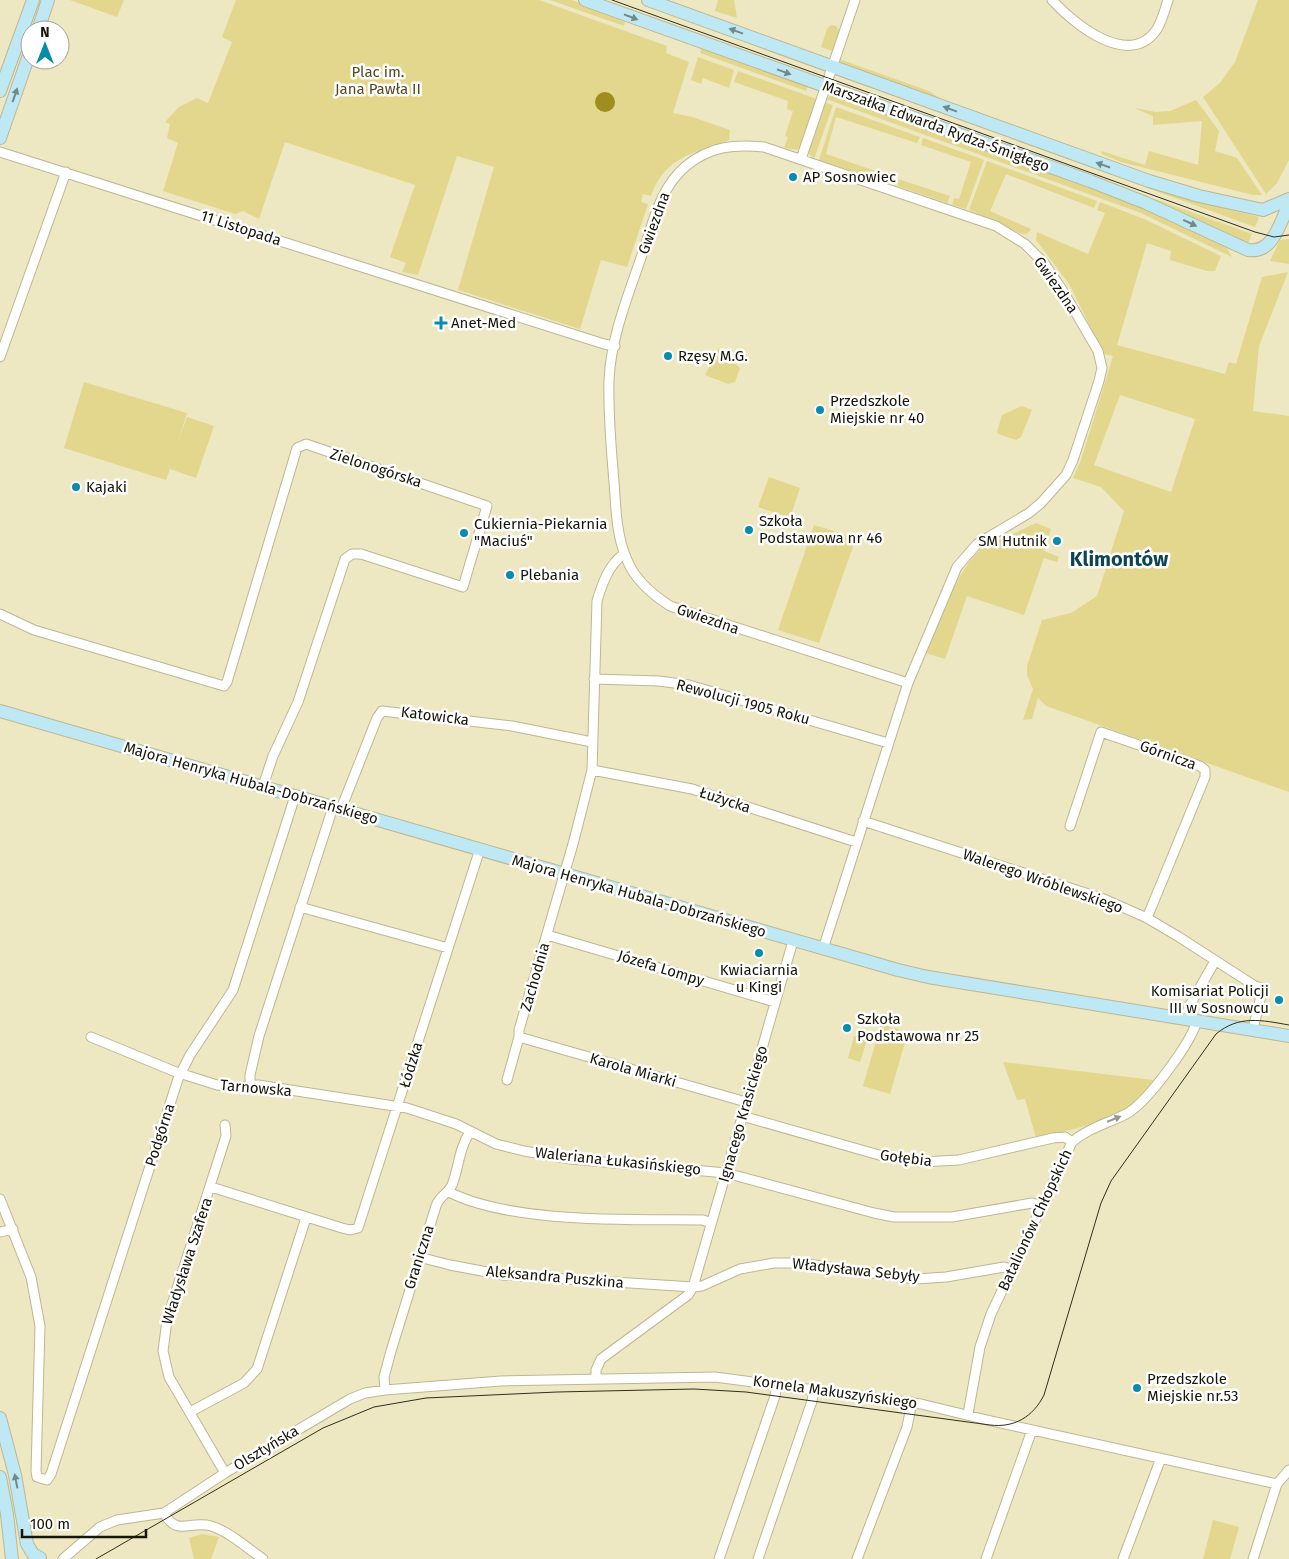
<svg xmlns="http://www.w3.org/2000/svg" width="1289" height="1559" viewBox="0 0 1289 1559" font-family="'Fira Sans',sans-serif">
  <rect width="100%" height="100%" fill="#ede7c2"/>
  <path fill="#e3d78d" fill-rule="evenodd" d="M70,0H124L117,17Z
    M236,0H539L667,46L666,53L689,62L673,113L692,117L730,130L729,140C694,153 664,157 651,196L643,194L641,202L648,204L627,267L601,260L580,329L458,290L494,167L457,156L418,275L402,272L406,263L390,257L415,185L285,142L259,219L243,211L235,214L163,191L178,143L167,138L170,124L165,122L179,107L197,98L208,103L232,42L222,37Z
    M550,0H572L625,22L624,26Z
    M718,0H734L737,18L715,11Z
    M1258,0H1289V160L1277,183L1266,194L1203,97L1220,83L1235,62Z
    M831,25L836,26L839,31L832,51L821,47L827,29Z
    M702,47L808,85L806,91L700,53Z
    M698,57L734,70L729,88L703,78L701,84L691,80Z
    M839,59L929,91L945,102L843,66Z
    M738,71L817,99L801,145L797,150L784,148L788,137L785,136L793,111L787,109L788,101L734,82Z
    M834,73L1187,199L1259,217L1255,227L833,74Z
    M831,95L1124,199L1227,248L1232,257L1141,213L826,99Z
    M1196,100L1219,131L1215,151L1237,158L1262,195H1253L1121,162L1102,154L1101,151L1145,165L1149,151L1198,165L1202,121L1153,125V116L1134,108L1156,112L1170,111Z
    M824,102L833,105L814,159L809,154V148Z
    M836,107L920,137L917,143L836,117L826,154L890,176L884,182L819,160Z
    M923,138L984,160L966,209L952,205L954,198L959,199L971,162L921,145Z
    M987,161L1097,201L1094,208L1006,174L990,211L1031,229L1027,234H1021L969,210Z
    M1069,168L1252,234L1248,243L1171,207L1068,170Z
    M898,179L950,196L947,203L898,186Z
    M1100,202L1144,219L1221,256L1215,271H1207L1170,260L1171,251L1147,243L1117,345L1225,374L1229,362L1236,364L1262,277L1288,272L1259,346L1253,411L1289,416V792L1046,706L1038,698L1032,719L1023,720L1033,689L1027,675V666L1042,620L1071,613L1097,596L1124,511L1101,487L1073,478L1081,460L1113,356L1104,354L1069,284L1036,240L1037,232L1088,254L1105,213L1097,210ZM1120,395L1195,419L1171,492L1094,465Z
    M1289,239V264L1270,261L1280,240Z
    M719,348L740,368L735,382L728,384L705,375Z
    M84,382L187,413L178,442L187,417L214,426L196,478L170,469L166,480L64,448Z
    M1022,406L1032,410L1021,437L1016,440L998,434L997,432L1002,415Z
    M769,477L800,488L790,518L758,507Z
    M1036,523L1051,529L1044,551L1059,557L1057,562L1044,558L1024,615L967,596L945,659L926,653C943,612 955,569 990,541L992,544Z
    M814,525L856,538L819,643L778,630Z
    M881,1024L908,1032L890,1094L863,1086Z
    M854,1036L867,1040L860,1062L848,1058Z
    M1003,1062L1153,1080C1137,1119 1072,1129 1036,1138L1025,1099L1017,1100Z
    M1213,1520L1239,1527L1230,1559H1203Z
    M202,1534L219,1537L211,1559H194L189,1538Z"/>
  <path fill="#9e8e1f" d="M595 102a10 10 0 1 1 20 0a10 10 0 1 1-20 0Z"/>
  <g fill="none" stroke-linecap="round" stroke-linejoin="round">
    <g stroke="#bdb793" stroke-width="11">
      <path id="street" d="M1052,0C1074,24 1130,70 1157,29C1162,21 1165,9 1168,0
        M0,152L604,344L615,346
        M801,159L855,0
        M0,357L66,172
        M0,614L34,630L224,686L227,682L297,448L306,444L487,506L463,587L361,554H352L345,559L298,702L273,756L263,786
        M594,679L659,681L689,685L888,743
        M592,770L692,789L856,842
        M341,809L377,718L382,711L512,726L592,742
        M863,821L1104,899L1147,918L1179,937L1255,986L1263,988L1253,1029
        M1070,826L1101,732L1200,766L1205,770V777L1147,918
        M300,907L448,948
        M547,935L775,1002
        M823,949L908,683L957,567L977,544L1029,513L1041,503L1066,475L1073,460L1099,381L1102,368L1098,351L1063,291L1044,263L1025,244L996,226L764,147C735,144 710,146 686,166C661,187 654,219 644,249C630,291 611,335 609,380C608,414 611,448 614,482C616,508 616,535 627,560C635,580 653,595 670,606L908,683
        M1185,1018L1190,1005L1215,961
        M91,1037L176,1072L217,1085L237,1087L258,1085L407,1108L456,1124L496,1144L524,1151L571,1159L726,1173L874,1213L894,1217H952L1032,1203L1041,1206
        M519,1037L746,1102
        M507,1080L519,1037V1030L573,844L592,770L597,601C602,584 609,564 624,554
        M250,1086V1075L259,1036L333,807
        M742,1116L879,1155L921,1162L959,1160L1053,1138L1065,1137L1072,1142
        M211,1187L342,1228L350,1230L358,1228L480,849
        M449,1192C512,1224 632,1219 703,1220L711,1223
        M0,1199L31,1277L40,1326L36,1471L37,1477L47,1480L51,1474L178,1079L190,1055L233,990L295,796
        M0,1232L13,1229
        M419,1257L450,1265L503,1275L693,1287L793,941
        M596,1378V1370L601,1359L688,1295L693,1287L702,1286L740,1269L774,1263H800L916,1279L946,1277L1004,1267L1011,1269
        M385,1390L384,1377L391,1351L436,1206C439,1196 448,1194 452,1185C459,1167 459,1148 470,1132
        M190,1412L244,1383L257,1369L306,1218
        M968,1414L980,1347L991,1314L1072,1142C1088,1128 1107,1124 1126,1114C1146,1104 1192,1042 1197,1020
        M225,1473L169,1377L163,1351L167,1320L226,1136L225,1125
        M164,1513C177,1537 190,1520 211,1526C230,1532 247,1548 263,1559
        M63,1559L100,1527L117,1520L164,1513L225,1473L350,1399L365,1393L385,1390L501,1381L715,1377L921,1404L987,1420L1277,1484
        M719,1559L775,1396L777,1384
        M758,1559L812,1401L814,1389
        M857,1559L907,1427L912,1402
        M986,1559L1032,1430
        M1123,1559L1161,1458
        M1253,1559L1277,1484L1289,1470"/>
    </g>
    <g stroke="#bdb793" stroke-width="14">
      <path id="secondary" d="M585,0L1090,181L1146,203L1248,250C1273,254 1280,223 1289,204
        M648,0L1149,181L1199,196L1263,210L1289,199
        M38,30L48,0
        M0,91L33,0
        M0,138L30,52
        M0,711L898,970L928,977L1289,1036
        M0,1418L15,1475L27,1544L33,1554L40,1558
        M0,1477L7,1514L12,1559"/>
    </g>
    <use href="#street" stroke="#fff" stroke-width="9"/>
    <use href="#secondary" stroke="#bee8f3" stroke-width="12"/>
    <path stroke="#312e1e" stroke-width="1" d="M612,0L1255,232L1274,237L1289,235
      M96,1559L323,1428L374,1407L426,1398L557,1392L694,1389L746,1392L990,1425C1014,1428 1033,1417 1044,1395L1101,1203L1111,1181L1216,1034C1239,1015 1261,1020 1289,1025"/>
  </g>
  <defs><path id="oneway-solid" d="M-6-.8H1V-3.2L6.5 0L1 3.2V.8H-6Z" transform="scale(1.25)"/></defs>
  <g fill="#738989">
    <use href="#oneway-solid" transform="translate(631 17) rotate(21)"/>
    <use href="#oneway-solid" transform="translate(736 31) rotate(-160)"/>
    <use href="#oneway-solid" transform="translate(784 72) rotate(20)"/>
    <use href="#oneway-solid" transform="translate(15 95) rotate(-71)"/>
    <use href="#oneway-solid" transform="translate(950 109) rotate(-160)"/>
    <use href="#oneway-solid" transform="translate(1103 165) rotate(-161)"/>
    <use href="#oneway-solid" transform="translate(1190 223) rotate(25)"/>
    <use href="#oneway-solid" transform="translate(16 1481) rotate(-101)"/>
  </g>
  <use fill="#979690" href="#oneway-solid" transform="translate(1114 1119) rotate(-22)"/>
  <g fill="#078cac" stroke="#fff" stroke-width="2">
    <circle cx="793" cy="177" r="5"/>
    <path d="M438.5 315.5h5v5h5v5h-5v5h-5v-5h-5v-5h5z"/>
    <circle cx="668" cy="356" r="5"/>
    <circle cx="820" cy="410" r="5"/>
    <circle cx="76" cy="487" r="5"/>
    <circle cx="749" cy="530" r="5"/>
    <circle cx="464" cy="533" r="5"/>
    <circle cx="1057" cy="541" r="5"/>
    <circle cx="510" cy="575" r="5"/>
    <circle cx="759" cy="953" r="5"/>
    <circle cx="1279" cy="1000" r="5"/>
    <circle cx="847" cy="1028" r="5"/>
    <circle cx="1137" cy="1388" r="5"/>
  </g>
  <g text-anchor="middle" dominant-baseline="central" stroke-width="5" stroke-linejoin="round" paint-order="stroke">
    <g font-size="15" fill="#524c21" stroke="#fff">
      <text x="378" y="72">Plac im.<tspan x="378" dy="17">Jana Pawła II</tspan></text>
    </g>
    <g font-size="15" fill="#171508" stroke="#fff">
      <text transform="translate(936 126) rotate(20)">Marszałka Edwarda Rydza-Śmigłego</text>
      <text transform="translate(654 223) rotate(-70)">Gwiezdna</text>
      <text transform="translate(241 228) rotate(18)">11 Listopada</text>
      <text transform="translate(1056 285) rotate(55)">Gwiezdna</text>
      <text transform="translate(376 468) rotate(18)">Zielonogórska</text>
      <text transform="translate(708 619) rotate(19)">Gwiezdna</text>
      <text transform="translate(743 702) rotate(15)">Rewolucji 1905 Roku</text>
      <text transform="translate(435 716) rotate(7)">Katowicka</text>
      <text transform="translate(1168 755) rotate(20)">Górnicza</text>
      <text transform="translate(251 783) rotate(16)">Majora Henryka Hubala-Dobrzańskiego</text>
      <text transform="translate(725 800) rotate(18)">Łużycka</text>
      <text transform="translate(1043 881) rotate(19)">Walerego Wróblewskiego</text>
      <text transform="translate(639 896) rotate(16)">Majora Henryka Hubala-Dobrzańskiego</text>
      <text transform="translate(661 968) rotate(17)">Józefa Lompy</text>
      <text transform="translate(535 977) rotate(-74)">Zachodnia</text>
      <text transform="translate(411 1065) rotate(-73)">Łódzka</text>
      <text transform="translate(633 1070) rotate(16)">Karola Miarki</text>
      <text transform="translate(256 1088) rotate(5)">Tarnowska</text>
      <text transform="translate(743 1114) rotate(-74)">Ignacego Krasickiego</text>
      <text transform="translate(160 1135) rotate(-72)">Podgórna</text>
      <text transform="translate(906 1158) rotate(7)">Gołębia</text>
      <text transform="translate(618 1161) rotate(6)">Waleriana Łukasińskiego</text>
      <text transform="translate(1035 1220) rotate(-65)">Batalionów Chłopskich</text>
      <text transform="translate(419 1257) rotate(-72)">Graniczna</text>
      <text transform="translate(187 1261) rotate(-72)">Władysława Szafera</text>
      <text transform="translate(856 1270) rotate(6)">Władysława Sebyły</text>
      <text transform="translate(555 1277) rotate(5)">Aleksandra Puszkina</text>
      <text transform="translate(835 1392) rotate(8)">Kornela Makuszyńskiego</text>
      <text transform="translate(266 1448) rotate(-31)">Olsztyńska</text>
    </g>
    <g font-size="15" fill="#171508" stroke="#fff" text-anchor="start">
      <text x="803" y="177">AP Sosnowiec</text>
      <text x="451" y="323">Anet-Med</text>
      <text x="678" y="356">Rzęsy M.G.</text>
      <text x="830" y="401">Przedszkole<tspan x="830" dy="17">Miejskie nr 40</tspan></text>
      <text x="86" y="487">Kajaki</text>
      <text x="759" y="521">Szkoła<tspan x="759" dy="17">Podstawowa nr 46</tspan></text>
      <text x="474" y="524">Cukiernia-Piekarnia<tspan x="474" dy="17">"Maciuś"</tspan></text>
      <text x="1047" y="541" text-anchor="end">SM Hutnik</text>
      <text x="520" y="575">Plebania</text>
      <text x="759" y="970" text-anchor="middle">Kwiaciarnia<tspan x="759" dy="17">u Kingi</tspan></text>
      <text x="1269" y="991" text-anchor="end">Komisariat Policji<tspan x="1269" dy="17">III w Sosnowcu</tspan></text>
      <text x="857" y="1019">Szkoła<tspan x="857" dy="17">Podstawowa nr 25</tspan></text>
      <text x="1147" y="1379">Przedszkole<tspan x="1147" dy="17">Miejskie nr.53</tspan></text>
    </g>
    <g font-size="20" font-weight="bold" fill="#0e4554" stroke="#fff">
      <text x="1119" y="559">Klimontów</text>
    </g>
  </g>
  <g transform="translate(45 45)"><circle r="24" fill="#ffffff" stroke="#a2a19c"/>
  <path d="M0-4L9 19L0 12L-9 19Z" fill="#078cac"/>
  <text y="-8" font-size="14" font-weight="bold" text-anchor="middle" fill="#171508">N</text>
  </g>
  <path d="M22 1529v8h124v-8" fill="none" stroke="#171508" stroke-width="2.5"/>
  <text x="30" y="1529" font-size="15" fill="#171508" stroke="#ffffff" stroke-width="4" paint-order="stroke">100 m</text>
</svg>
